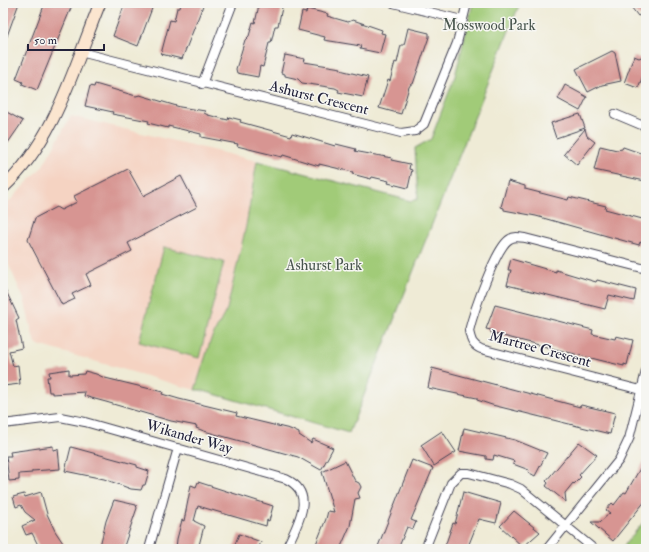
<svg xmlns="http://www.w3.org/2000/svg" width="649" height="552" viewBox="0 0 649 552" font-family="'IM FELL Double Pica',serif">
  <rect width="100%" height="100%" fill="#f6f6f2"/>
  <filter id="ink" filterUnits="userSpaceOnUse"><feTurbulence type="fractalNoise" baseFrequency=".025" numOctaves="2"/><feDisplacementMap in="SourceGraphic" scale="8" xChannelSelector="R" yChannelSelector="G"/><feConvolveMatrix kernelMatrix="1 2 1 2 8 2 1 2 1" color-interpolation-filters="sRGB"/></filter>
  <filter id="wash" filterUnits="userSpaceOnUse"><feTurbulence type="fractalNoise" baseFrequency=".012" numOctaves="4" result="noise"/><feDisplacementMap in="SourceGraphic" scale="16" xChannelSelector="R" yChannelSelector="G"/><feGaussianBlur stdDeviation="0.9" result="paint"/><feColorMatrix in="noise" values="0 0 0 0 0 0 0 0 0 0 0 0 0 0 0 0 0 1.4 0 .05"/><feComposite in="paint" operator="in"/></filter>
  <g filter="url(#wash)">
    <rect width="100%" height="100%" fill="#efebd6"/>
    <path fill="#f5d3c2" d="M71,116L257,161L246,226L227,309L211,339L195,390L35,344L24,299L3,252V208L42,167Z"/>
    <path fill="#a1cb78" stroke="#62765a" d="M473,3H520L349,433L200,390H195L211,339L227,309L246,226L257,161L411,201L418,199L415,148L431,139L455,76Z
      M164,247L224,262L199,358L139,342Z
      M646,519V549H621Z"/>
    <g id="blocks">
      <path fill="#d79592" d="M3,3H19L3,47Z
        M45,3H73L37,90L22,84L23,82L16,79Z
        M125,3H154L138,46L113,36Z
        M181,3H204L182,59L161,54L170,20L174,21L177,8H180Z
        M262,3H283L278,26H275L271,43H269L263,67L260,66L258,77L237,73L236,69L245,40L249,36L253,22L255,23L259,5H261Z
        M628,3H646V22L640,15L638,16Z
        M307,9L328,14L327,16L348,22L353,20L382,30L381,33L385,34L380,53L360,49L361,46L324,40L325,37L298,30L302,12L306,13Z
        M408,28L429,33V37L413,84H411L409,87L401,114L379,108L388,80L390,81L395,62L397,63L401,45H404Z
        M612,51L615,53L621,81L602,85L588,92L576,69Z
        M285,55L305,59L304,62L341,68L340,70L368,77L363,97L338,92L339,90L335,88L302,83L298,79L285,76V74L281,73Z
        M634,56L639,58L644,56L646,61V68L638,88L624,83Z
        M95,84L136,96L140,95L180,107L205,111L204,113L208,115L228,120L229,117L241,120L240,122L291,136L292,133L335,146L336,144L356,149L355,151L359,152L392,158L391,160L410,164L409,169L412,170L408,188L388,183L389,181L372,177L371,179L352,174L353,172L319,164V166L283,155L282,157L257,151L237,146L238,144L201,137V134L168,126V128L148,123L149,121L112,114L113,112L85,106L90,86L94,87Z
        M565,85L587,97L580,111L558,99Z
        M3,110L23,121L3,150Z
        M580,114L585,128L556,138L551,123Z
        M585,129L587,136L595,142L577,165L564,154Z
        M600,146L617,150L622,149L623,147L646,155L645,181L594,170Z
        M128,169L143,196L181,176L197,207L128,243L132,251L86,274L91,285L72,294L75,299L62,305L28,240L35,218L56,207L61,210L77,202L74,196Z
        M508,181L525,186V189L568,200L569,197L606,206L605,209L646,220L644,227H646V230L642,243L640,242L639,245L536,216L504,210V208L501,207Z
        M511,259L556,272V270L596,282L597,280L636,290L634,301L609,295L605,309L507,285L511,270H508Z
        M3,285L19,318L16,320L22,348L9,351L13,366L18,365L20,384L3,386Z
        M495,305L593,330L592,334L615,339L616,336L633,340L627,365L624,364V366L603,361L491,333V330L486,329Z
        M432,368L580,407L581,405L615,413L610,434L492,405L477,400V398L428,388Z
        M69,369V375L84,374L85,371L96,374L105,378L163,392L162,394L179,399L237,413L236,416L290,429L299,433V435L311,443L313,439L333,448L321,470L298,457L204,431L196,428L197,426L171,421L106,402L84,396L85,392L52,394V392H49L47,377H50L49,372Z
        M464,428L515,440L547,453L535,476L528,472L529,470L513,464L514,461L494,455L493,460L486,459V456L459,451Z
        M442,431L456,452L434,466L421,445Z
        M579,442L597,455L579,475L581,477L574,484L573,483L565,493L566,502L546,486L548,483L546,481Z
        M53,446V450L58,449L60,469L32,471V473L19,474V480L9,481L6,456H11L10,452Z
        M71,447L137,465V467L149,471L145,485H143L141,490L131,489L104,479L65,471Z
        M646,458V500L613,541L591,522H600L610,513L606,510L612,503L614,505L624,492L626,493Z
        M412,460L433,468L411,520L416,522L413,529L407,527L398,549H377Z
        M345,461L355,481L359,483L361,487L358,493L360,498L355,499L350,526L340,549H314L326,519L328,511L334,512L322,472Z
        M198,482L273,506L269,521L267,520L266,526L198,506L194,521L204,526L198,549H176L177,539L182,520L184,521L191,485L196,487Z
        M41,492L47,514L55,531L67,549H40L32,533L26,535L22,526L35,520L25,512L21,505L16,507L13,497L24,494L25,497Z
        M463,492L501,503L496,523L479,519L467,549H444L453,523L455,524Z
        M114,500L136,505L137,508L123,549H105V547L100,546L106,521Z
        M514,511L540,532L523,547L500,526Z
        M239,534L261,542L258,549H233Z"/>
    </g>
  </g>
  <g filter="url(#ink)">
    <use href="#blocks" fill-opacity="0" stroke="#414052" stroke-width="1"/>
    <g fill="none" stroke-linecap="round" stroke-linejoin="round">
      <g stroke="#414052" stroke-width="10">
        <path id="street" d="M393,3L462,20
          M80,52L401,133L415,131L424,124L457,43L467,3
          M202,84L233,3
          M615,114L646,127
          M641,390L481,349C472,345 471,340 469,331C473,314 496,246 510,239C514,236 519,237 525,238L646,269
          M3,424L60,417L85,422L286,479C318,494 296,526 286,549
          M149,549L178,448
          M425,549L451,483L461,473H469L510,484L521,489L594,549
          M547,549L619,460L629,439L646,371"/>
      </g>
      <g stroke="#414052" stroke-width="13">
        <path id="secondary" d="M3,188C55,140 74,67 100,3"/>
      </g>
      <use href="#street" stroke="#fff" stroke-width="8"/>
      <use href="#secondary" stroke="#fbe5cf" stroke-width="11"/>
    </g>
  </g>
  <g text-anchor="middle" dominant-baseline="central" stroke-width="3" stroke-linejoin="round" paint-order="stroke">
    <g font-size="15" fill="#48554d" stroke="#f6f6f2">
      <text x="489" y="25">Mosswood Park</text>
      <text x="324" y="265">Ashurst Park</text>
    </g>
    <g font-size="15" fill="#22223b" stroke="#f6f6f2">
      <text transform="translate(319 98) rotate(14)">Ashurst Crescent</text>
      <text transform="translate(540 349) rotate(15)">Martree Crescent</text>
      <text transform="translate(189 437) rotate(16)">Wikander Way</text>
    </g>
  </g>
  <rect width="649" height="552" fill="none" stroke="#f6f6f2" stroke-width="16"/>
  <path d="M28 44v6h76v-6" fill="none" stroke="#22223b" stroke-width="2"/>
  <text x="34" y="44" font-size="12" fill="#22223b" stroke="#f6f6f2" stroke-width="3" paint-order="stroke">50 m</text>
</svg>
